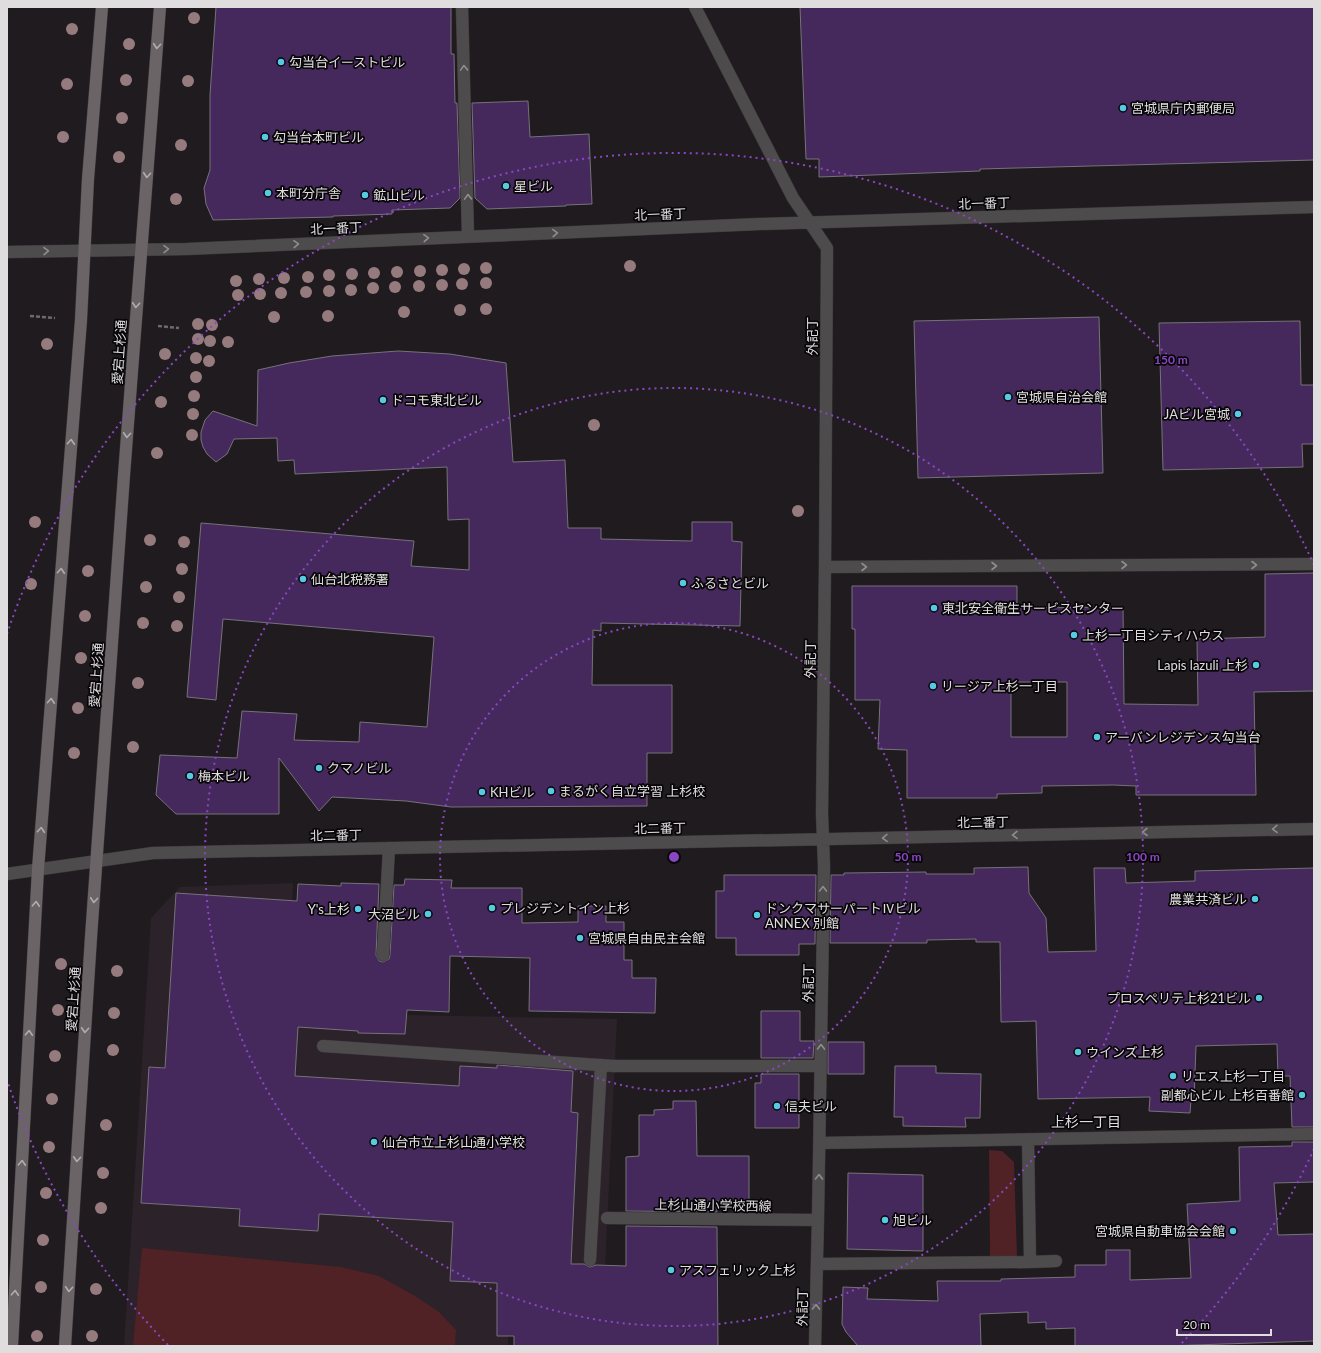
<svg xmlns="http://www.w3.org/2000/svg" width="1321" height="1353" viewBox="0 0 1321 1353" font-family="Lato,'Noto Sans JP',sans-serif">
  <rect width="100%" height="100%" fill="#201b1f"/>
  <path fill="#2c222a" d="M293,883L291,934L317,1009L407,1015L617,1019L603,1309L508,1311V1346H124L151,918L180,887Z"/>
  <path fill="#502225" d="M989,1150L1002,1151L1014,1162L1017,1257H990Z
    M142,1248L341,1267L379,1276L415,1296L439,1312L456,1330L455,1346H133Z"/>
  <path fill="#45295c" stroke="#767279" fill-rule="evenodd" d="M216,7H451V54H454L455,103H457L460,198L450,208L392,210V214L333,216V217L213,220L206,204L204,188L210,170V95Z
    M800,7H1314V160L980,169V171L819,177V159H806Z
    M528,101L530,137L589,134L592,204L566,205V206L487,209L475,198L472,103Z
    M1099,317L1103,473L918,478L914,321Z
    M1300,321L1301,385H1314V444H1302L1303,467L1163,470L1159,323Z
    M398,351L450,354L506,363L513,462L565,460L568,528H601V539L692,541V522H732V541L742,542L740,626L601,623V631L593,630L592,685H672V753H647V806L451,807L406,801L332,797L319,811L279,758V814H176L156,795L160,755L237,758L242,711L297,714L294,740L359,742L360,722L427,727L434,637L223,619L216,700L187,697L201,523L414,541L411,566L469,570V519L448,520L447,467L295,474L294,460L278,461L277,438L234,439L227,454L216,462L207,454L203,447L201,440V432L205,420L213,411L257,426L258,370L289,363L332,356Z
    M1314,573V691L1254,692L1256,795H1136V786L1113,785L1042,786V793L997,794V798H907V750L878,749L880,700H855V629H852V586H1017V608L1123,607L1124,704L1198,705L1197,639L1265,637V574ZM1011,682H1067V737H1011Z
    M1028,867L1029,893L1046,918L1048,952L1096,951L1094,868H1125L1126,883L1195,881V871L1314,868V1127H1292L1290,1076H1278L1277,1044L1196,1046L1194,1100H1191L1190,1113L1149,1111L1150,1097L1038,1099L1036,1021L1001,1022L1000,942H976V939L927,940V943H830L831,875H844V873L926,872V874H974V868Z
    M724,875H816L815,944H799V955H736V938H716V891H724Z
    M405,879L452,880L451,888H522V923L578,922V906H606V922H624V960H632V978H656L655,1013L529,1011L530,958L450,956L449,1012L407,1010L405,1034L358,1033V1031L298,1027L295,1076L459,1086L460,1066L497,1068V1065L573,1071L571,1112L578,1113L571,1264H584L590,1267L596,1265L626,1266V1226L717,1227L718,1346H514V1336H497V1283L450,1281L453,1222L319,1214L318,1231L239,1226L240,1209L141,1203L149,1067L165,1068L176,893L297,901L298,884L341,886V883L379,884L376,955L379,961L383,962L389,959L390,955L394,885H404Z
    M761,1011H800V1041H814L813,1058H761Z
    M828,1042H864V1074H828Z
    M895,1066H936V1073L981,1074L980,1118H965L966,1127L903,1126V1117H894Z
    M761,1074H799V1128H755V1083H761Z
    M673,1101H696L697,1156H749V1201H717V1212L626,1211V1157L639,1156V1115H654V1110L673,1109Z
    M1292,1142H1314V1182L1274,1183L1278,1235L1314,1234V1341L1164,1346H1075V1328L1046,1329V1322L1028,1323V1312L980,1314L981,1346H858L846,1332L842,1324L843,1287L868,1288L867,1299L938,1301L937,1281H1001V1279L1075,1277V1265H1106V1250H1130V1280L1191,1278L1187,1204L1240,1201L1239,1147L1292,1146Z
    M848,1173L923,1175V1251L847,1249Z"/>
  <g fill="none" stroke-linecap="round" stroke-linejoin="round">
    <g stroke="#3b363a" stroke-width="13">
      <path id="lane" d="M323,1046L614,1066
        M590,1260L601,1065"/>
    </g>
    <g stroke="#3b363a" stroke-width="13">
      <path id="street" d="M462,7L468,236
        M695,7L793,198L827,248L825,567L822,813L824,866L818,1217L815,1346
        M7,252L187,249L759,224L1314,207
        M825,567L1314,564
        M7,874L153,853L1314,829
        M383,955L389,848
        M614,1066H821
        M820,1143L1314,1134
        M607,1218L818,1220
        M1030,1262L1056,1261
        M817,1264L1030,1262L1028,1140"/>
    </g>
    <g stroke="#3b363a" stroke-width="13">
      <path id="secondary" d="M12,1346L38,869L81,320L88,179L102,7
        M65,1346L91,937L124,475L160,7"/>
    </g>
    <path stroke="#6f6a6e" stroke-width="2.5" stroke-dasharray="4 2" stroke-linecap="butt" d="M30,316L55,318
      M158,326L179,328"/>
    <use href="#lane" stroke="#4e4b4c" stroke-width="12"/>
    <use href="#street" stroke="#4e4b4c" stroke-width="12"/>
    <use href="#secondary" stroke="#6a6466" stroke-width="12"/>
  </g>
  <g fill="#957b7e">
    <circle cx="194" cy="18" r="6"/>
    <circle cx="72" cy="29" r="6"/>
    <circle cx="129" cy="44" r="6"/>
    <circle cx="126" cy="80" r="6"/>
    <circle cx="188" cy="81" r="6"/>
    <circle cx="67" cy="84" r="6"/>
    <circle cx="122" cy="118" r="6"/>
    <circle cx="63" cy="137" r="6"/>
    <circle cx="181" cy="145" r="6"/>
    <circle cx="119" cy="157" r="6"/>
    <circle cx="176" cy="199" r="6"/>
    <circle cx="630" cy="266" r="6"/>
    <circle cx="486" cy="268" r="6"/>
    <circle cx="464" cy="269" r="6"/>
    <circle cx="442" cy="270" r="6"/>
    <circle cx="420" cy="271" r="6"/>
    <circle cx="397" cy="272" r="6"/>
    <circle cx="374" cy="273" r="6"/>
    <circle cx="352" cy="274" r="6"/>
    <circle cx="329" cy="275" r="6"/>
    <circle cx="308" cy="277" r="6"/>
    <circle cx="284" cy="278" r="6"/>
    <circle cx="259" cy="279" r="6"/>
    <circle cx="236" cy="281" r="6"/>
    <circle cx="486" cy="283" r="6"/>
    <circle cx="462" cy="284" r="6"/>
    <circle cx="442" cy="285" r="6"/>
    <circle cx="419" cy="286" r="6"/>
    <circle cx="395" cy="287" r="6"/>
    <circle cx="373" cy="288" r="6"/>
    <circle cx="351" cy="290" r="6"/>
    <circle cx="329" cy="291" r="6"/>
    <circle cx="306" cy="292" r="6"/>
    <circle cx="281" cy="293" r="6"/>
    <circle cx="260" cy="294" r="6"/>
    <circle cx="238" cy="295" r="6"/>
    <circle cx="486" cy="309" r="6"/>
    <circle cx="460" cy="310" r="6"/>
    <circle cx="404" cy="312" r="6"/>
    <circle cx="328" cy="316" r="6"/>
    <circle cx="274" cy="317" r="6"/>
    <circle cx="198" cy="324" r="6"/>
    <circle cx="212" cy="325" r="6"/>
    <circle cx="198" cy="339" r="6"/>
    <circle cx="210" cy="341" r="6"/>
    <circle cx="228" cy="342" r="6"/>
    <circle cx="47" cy="344" r="6"/>
    <circle cx="165" cy="354" r="6"/>
    <circle cx="196" cy="358" r="6"/>
    <circle cx="209" cy="361" r="6"/>
    <circle cx="196" cy="377" r="6"/>
    <circle cx="194" cy="396" r="6"/>
    <circle cx="161" cy="402" r="6"/>
    <circle cx="193" cy="414" r="6"/>
    <circle cx="594" cy="425" r="6"/>
    <circle cx="192" cy="435" r="6"/>
    <circle cx="157" cy="453" r="6"/>
    <circle cx="798" cy="511" r="6"/>
    <circle cx="35" cy="522" r="6"/>
    <circle cx="150" cy="540" r="6"/>
    <circle cx="184" cy="542" r="6"/>
    <circle cx="182" cy="569" r="6"/>
    <circle cx="88" cy="571" r="6"/>
    <circle cx="31" cy="584" r="6"/>
    <circle cx="146" cy="587" r="6"/>
    <circle cx="179" cy="597" r="6"/>
    <circle cx="85" cy="616" r="6"/>
    <circle cx="143" cy="623" r="6"/>
    <circle cx="177" cy="626" r="6"/>
    <circle cx="81" cy="658" r="6"/>
    <circle cx="138" cy="683" r="6"/>
    <circle cx="78" cy="708" r="6"/>
    <circle cx="133" cy="747" r="6"/>
    <circle cx="74" cy="753" r="6"/>
    <circle cx="61" cy="964" r="6"/>
    <circle cx="117" cy="971" r="6"/>
    <circle cx="58" cy="1010" r="6"/>
    <circle cx="114" cy="1013" r="6"/>
    <circle cx="113" cy="1050" r="6"/>
    <circle cx="55" cy="1056" r="6"/>
    <circle cx="52" cy="1099" r="6"/>
    <circle cx="106" cy="1125" r="6"/>
    <circle cx="49" cy="1147" r="6"/>
    <circle cx="103" cy="1173" r="6"/>
    <circle cx="46" cy="1193" r="6"/>
    <circle cx="101" cy="1208" r="6"/>
    <circle cx="43" cy="1240" r="6"/>
    <circle cx="41" cy="1287" r="6"/>
    <circle cx="96" cy="1289" r="6"/>
    <circle cx="37" cy="1336" r="6"/>
    <circle cx="92" cy="1336" r="6"/>
  </g>
  <defs><path id="oneway-chevron" d="M-2-3.5L2.5 0L-2 3.5" fill="none" stroke-width="1.6" stroke-linecap="round" stroke-linejoin="round"/></defs>
  <g stroke="#b1adaf">
    <use href="#oneway-chevron" transform="translate(157 46) rotate(95)"/>
    <use href="#oneway-chevron" transform="translate(147 175) rotate(95)"/>
    <use href="#oneway-chevron" transform="translate(136 305) rotate(95)"/>
    <use href="#oneway-chevron" transform="translate(127 435) rotate(94)"/>
    <use href="#oneway-chevron" transform="translate(71 442) rotate(-86)"/>
    <use href="#oneway-chevron" transform="translate(61 571) rotate(-86)"/>
    <use href="#oneway-chevron" transform="translate(51 701) rotate(-86)"/>
    <use href="#oneway-chevron" transform="translate(41 830) rotate(-85)"/>
    <use href="#oneway-chevron" transform="translate(94 900) rotate(94)"/>
    <use href="#oneway-chevron" transform="translate(36 904) rotate(-87)"/>
    <use href="#oneway-chevron" transform="translate(85 1030) rotate(94)"/>
    <use href="#oneway-chevron" transform="translate(29 1033) rotate(-87)"/>
    <use href="#oneway-chevron" transform="translate(77 1159) rotate(94)"/>
    <use href="#oneway-chevron" transform="translate(22 1163) rotate(-87)"/>
    <use href="#oneway-chevron" transform="translate(69 1289) rotate(94)"/>
    <use href="#oneway-chevron" transform="translate(15 1293) rotate(-87)"/>
  </g>
  <g stroke="#908d8e">
    <use href="#oneway-chevron" transform="translate(464 68) rotate(-92)"/>
    <use href="#oneway-chevron" transform="translate(468 197) rotate(-92)"/>
    <use href="#oneway-chevron" transform="translate(555 233) rotate(-2)"/>
    <use href="#oneway-chevron" transform="translate(426 238) rotate(-3)"/>
    <use href="#oneway-chevron" transform="translate(296 244) rotate(-3)"/>
    <use href="#oneway-chevron" transform="translate(166 249) rotate(-1)"/>
    <use href="#oneway-chevron" transform="translate(46 251) rotate(-1)"/>
    <use href="#oneway-chevron" transform="translate(1124 565)"/>
    <use href="#oneway-chevron" transform="translate(1254 565)"/>
    <use href="#oneway-chevron" transform="translate(994 566)"/>
    <use href="#oneway-chevron" transform="translate(864 567)"/>
    <use href="#oneway-chevron" transform="translate(1275 829) rotate(179)"/>
    <use href="#oneway-chevron" transform="translate(1145 832) rotate(179)"/>
    <use href="#oneway-chevron" transform="translate(1015 835) rotate(179)"/>
    <use href="#oneway-chevron" transform="translate(885 838) rotate(179)"/>
    <use href="#oneway-chevron" transform="translate(823 889) rotate(-89)"/>
    <use href="#oneway-chevron" transform="translate(821 1047) rotate(-89)"/>
    <use href="#oneway-chevron" transform="translate(819 1177) rotate(-89)"/>
    <use href="#oneway-chevron" transform="translate(816 1307) rotate(-89)"/>
  </g>
  <g fill="none" stroke="#8a47c4" stroke-width="2" stroke-dasharray="2 4">
    <circle cx="674" cy="857" r="234"/>
    <circle cx="674" cy="857" r="469"/>
    <path d="M1314 1149A703 703 0 0 1 1180 1345M168 1345A703 703 0 0 1 7 1080M7 634A703 703 0 0 1 1314 565"/>
  </g>
  <g fill="#57c9e3" stroke="#080608" stroke-width="1.5">
    <circle cx="281" cy="62" r="4"/>
    <circle cx="1123" cy="108" r="4"/>
    <circle cx="265" cy="137" r="4"/>
    <circle cx="506" cy="186" r="4"/>
    <circle cx="268" cy="193" r="4"/>
    <circle cx="365" cy="195" r="4"/>
    <circle cx="1008" cy="397" r="4"/>
    <circle cx="383" cy="400" r="4"/>
    <circle cx="1238" cy="414" r="4"/>
    <circle cx="303" cy="579" r="4"/>
    <circle cx="683" cy="583" r="4"/>
    <circle cx="934" cy="608" r="4"/>
    <circle cx="1074" cy="635" r="4"/>
    <circle cx="1256" cy="665" r="4"/>
    <circle cx="933" cy="686" r="4"/>
    <circle cx="1097" cy="737" r="4"/>
    <circle cx="319" cy="768" r="4"/>
    <circle cx="190" cy="776" r="4"/>
    <circle cx="551" cy="791" r="4"/>
    <circle cx="482" cy="792" r="4"/>
    <circle cx="1255" cy="899" r="4"/>
    <circle cx="492" cy="908" r="4"/>
    <circle cx="358" cy="909" r="4"/>
    <circle cx="428" cy="914" r="4"/>
    <circle cx="757" cy="915" r="4"/>
    <circle cx="580" cy="938" r="4"/>
    <circle cx="1259" cy="998" r="4"/>
    <circle cx="1078" cy="1052" r="4"/>
    <circle cx="1173" cy="1076" r="4"/>
    <circle cx="1302" cy="1095" r="4"/>
    <circle cx="777" cy="1106" r="4"/>
    <circle cx="374" cy="1142" r="4"/>
    <circle cx="885" cy="1220" r="4"/>
    <circle cx="1233" cy="1231" r="4"/>
    <circle cx="671" cy="1270" r="4"/>
  </g>
  <g text-anchor="middle" dominant-baseline="central" stroke-width="3.5" stroke-linejoin="round" paint-order="stroke">
    <g font-size="13" fill="#e0dddf" stroke="#080608" text-anchor="start">
      <text x="289" y="62">勾当台イーストビル</text>
      <text x="1131" y="108">宮城県庁内郵便局</text>
      <text x="273" y="137">勾当台本町ビル</text>
      <text x="514" y="186">星ビル</text>
      <text x="276" y="193">本町分庁舎</text>
      <text x="373" y="195">鉱山ビル</text>
      <text x="1016" y="397">宮城県自治会館</text>
      <text x="391" y="400">ドコモ東北ビル</text>
      <text x="1230" y="414" text-anchor="end">JAビル宮城</text>
      <text x="311" y="579">仙台北税務署</text>
      <text x="691" y="583">ふるさとビル</text>
      <text x="942" y="608">東北安全衛生サービスセンター</text>
      <text x="1082" y="635">上杉一丁目シティハウス</text>
      <text x="1248" y="665" text-anchor="end">Lapis lazuli 上杉</text>
      <text x="941" y="686">リージア上杉一丁目</text>
      <text x="1105" y="737">アーバンレジデンス勾当台</text>
      <text x="327" y="768">クマノビル</text>
      <text x="198" y="776">梅本ビル</text>
      <text x="559" y="791">まるがく自立学習 上杉校</text>
      <text x="490" y="792">KHビル</text>
      <text x="1247" y="899" text-anchor="end">農業共済ビル</text>
      <text x="500" y="908">プレジデントイン上杉</text>
      <text x="765" y="908">ドンクマサーパートⅣビル<tspan x="765" dy="15">ANNEX 別館</tspan></text>
      <text x="350" y="909" text-anchor="end">Y's上杉</text>
      <text x="420" y="914" text-anchor="end">大沼ビル</text>
      <text x="588" y="938">宮城県自由民主会館</text>
      <text x="1251" y="998" text-anchor="end">プロスペリテ上杉21ビル</text>
      <text x="1086" y="1052">ウインズ上杉</text>
      <text x="1181" y="1076">リエス上杉一丁目</text>
      <text x="1294" y="1095" text-anchor="end">副都心ビル 上杉百番館</text>
      <text x="785" y="1106">信夫ビル</text>
      <text x="382" y="1142">仙台市立上杉山通小学校</text>
      <text x="893" y="1220">旭ビル</text>
      <text x="1225" y="1231" text-anchor="end">宮城県自動車協会会館</text>
      <text x="679" y="1270">アスフェリック上杉</text>
    </g>
    <g font-size="13" fill="#e0dddf" stroke="#080608">
      <text transform="translate(984 203) rotate(-2)">北一番丁</text>
      <text transform="translate(660 214) rotate(-2)">北一番丁</text>
      <text transform="translate(336 228) rotate(-3)">北一番丁</text>
      <text transform="translate(812 336) rotate(-90)">外記丁</text>
      <text transform="translate(119 352) rotate(-86)">愛宕上杉通</text>
      <text transform="translate(810 659) rotate(-89)">外記丁</text>
      <text transform="translate(96 675) rotate(-86)">愛宕上杉通</text>
      <text transform="translate(983 822) rotate(-1)">北二番丁</text>
      <text transform="translate(660 828) rotate(-1)">北二番丁</text>
      <text transform="translate(336 835) rotate(-1)">北二番丁</text>
      <text transform="translate(808 983) rotate(-89)">外記丁</text>
      <text transform="translate(73 999) rotate(-86)">愛宕上杉通</text>
      <text transform="translate(713 1205) rotate(1)">上杉山通小学校西線</text>
      <text transform="translate(802 1307) rotate(-89)">外記丁</text>
    </g>
    <g font-size="14" fill="#e0dddf" stroke="#080608">
      <text x="1086" y="1121">上杉一丁目</text>
    </g>
  </g>
  <circle cx="674" cy="857" r="6" fill="#8a47c4" stroke="#080608" stroke-width="2"/>
  <g font-size="12" text-anchor="middle" font-weight="bold" fill="#8a47c4" stroke="#080608" stroke-width="3.5" stroke-linejoin="round" paint-order="stroke">
    <text x="1171" y="364">150 m</text>
    <text x="908" y="861">50 m</text>
    <text x="1143" y="861">100 m</text>
  </g>
  <rect width="1321" height="1353" fill="none" stroke="#e0dddf" stroke-width="16"/>
  <path d="M1177 1329v6h94v-6" fill="none" stroke="#e0dddf" stroke-width="2"/>
  <text x="1183" y="1329" font-size="12" fill="#e0dddf" stroke="#080608" stroke-width="3" paint-order="stroke">20 m</text>
</svg>
